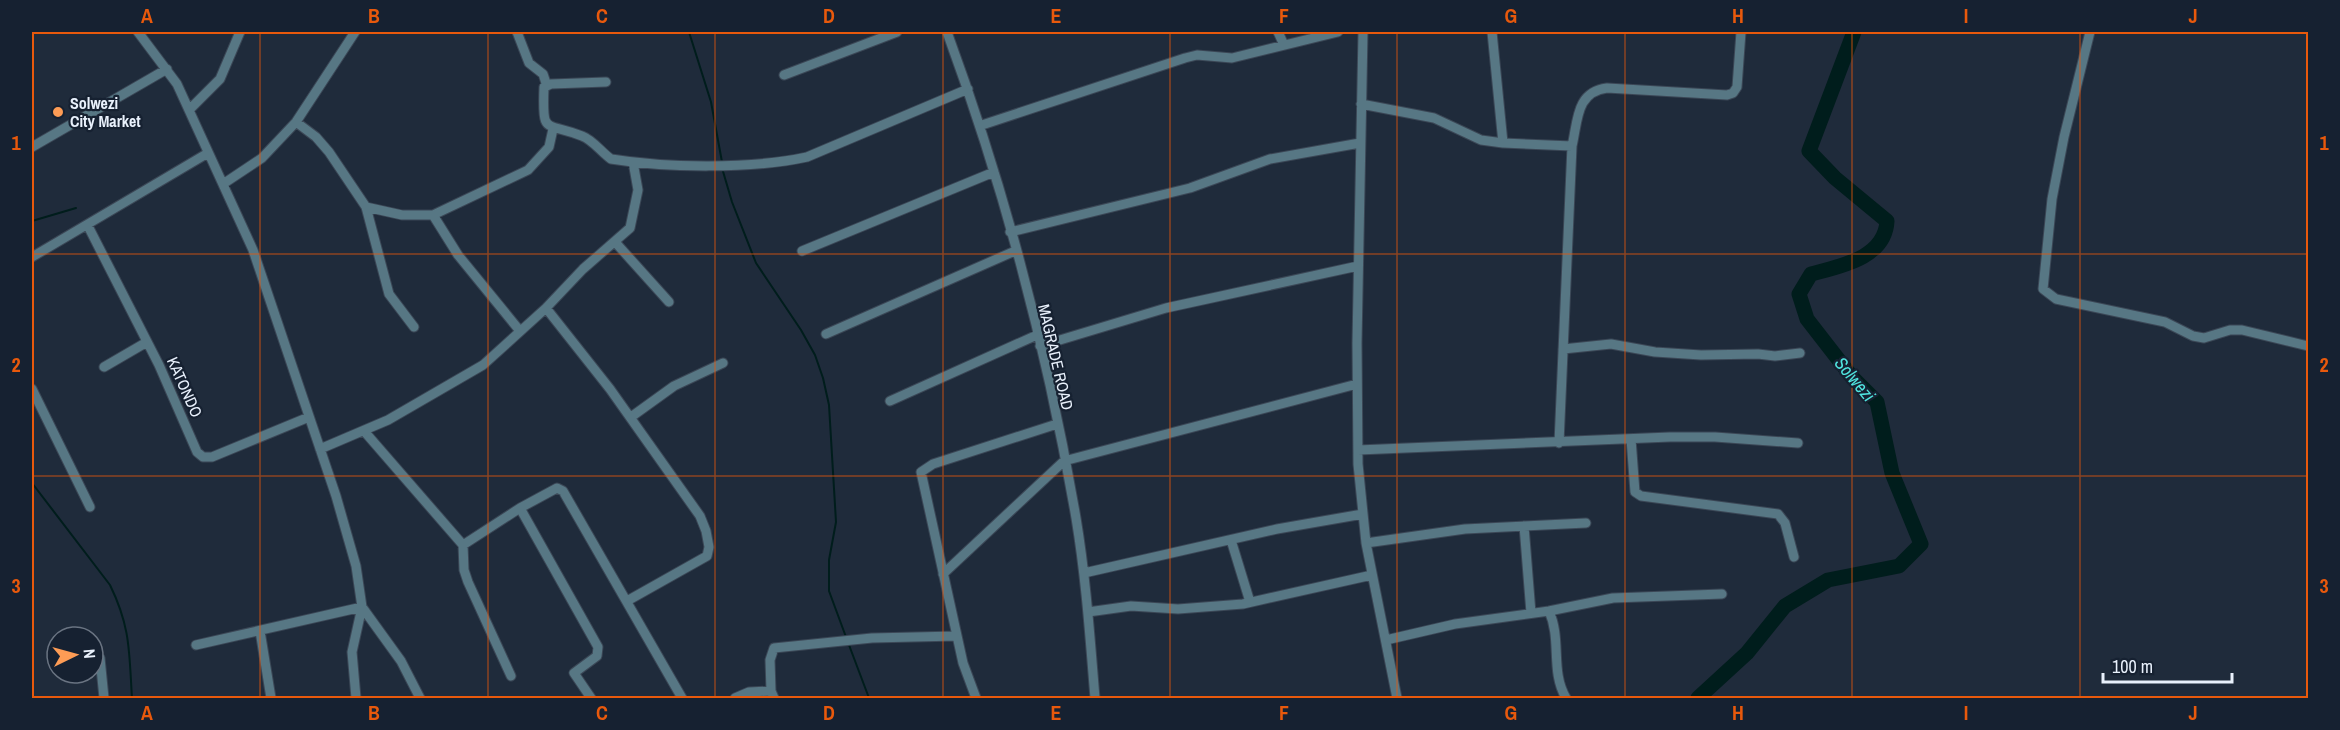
<svg xmlns="http://www.w3.org/2000/svg" width="2340" height="730" viewBox="0 0 2340 730" font-family="'Archivo Narrow',sans-serif">
  <rect width="100%" height="100%" fill="#1f2b3b"/>
  <g fill="none" stroke-linecap="round" stroke-linejoin="round">
    <path stroke="#001d1c" stroke-width="2" d="M689,32L711,102L722,162
      M722,168L732,202L756,263L801,330L815,355L823,378L829,405L836,522L829,560V591L846,637
      M32,221L76,208
      M32,483L110,585C131,628 129,653 132,698
      M849,645L869,698"/>
    <path stroke="#001d1c" stroke-width="15" d="M1698,698L1747,653L1785,606L1828,580L1899,566L1921,544L1892,473L1877,402L1852,377L1807,319L1799,294L1811,274C1841,266 1885,258 1887,221L1835,178L1809,151L1854,32"/>
    <g stroke="#3b4756" stroke-width="11">
      <path id="street" d="M138,32L177,84L253,250L336,496L356,566L362,607L352,652L356,698
        M517,32L529,63L543,74L547,86
        M947,32C1004,187 1048,354 1076,518C1086,578 1090,638 1095,698
        M1278,32L1284,45
        M1363,32L1357,343L1358,464L1366,543L1397,698
        M1492,32L1503,143
        M2090,32L2064,137L2052,199L2043,289L2056,299L2165,322L2193,336L2204,338L2230,330H2242L2308,346
        M784,75L897,32
        M606,82L551,84L544,87C542,137 545,121 582,136C593,140 601,152 611,159C666,168 752,169 807,157L968,89
        M1361,104L1434,118L1481,140L1503,143L1572,146
        M189,110L220,79L240,32
        M296,122L316,137L329,152L366,207L402,215H433L528,170L549,147L553,129
        M982,125L1185,58L1197,55L1232,58L1338,32
        M32,147L167,69
        M223,184L262,158L296,122L355,32
        M366,207L389,294L414,327
        M433,215L458,255L520,331
        M88,226L159,365L197,452L203,457H212L309,417
        M1010,232L1190,188L1270,159L1360,143
        M615,242L669,302
        M802,251L994,172
        M32,257L208,153
        M546,308L610,389L700,516L706,531L709,547L707,556L627,601
        M826,334L1015,251
        M1040,346L1166,308L1358,266
        M1563,349L1611,344L1655,352L1701,355L1758,354L1775,356L1800,353
        M104,367L147,342
        M32,389L90,507
        M890,401L1037,335
        M631,417L674,386L723,363
        M364,431L463,545
        M1631,439L1635,492L1641,496L1778,514L1785,523L1794,557
        M1559,443L1572,146C1578,120 1576,92 1607,88L1727,95L1733,93L1737,87L1741,32
        M320,449L388,420L483,365L546,308L583,269L630,228L638,190L633,162
        M1358,450L1670,437H1715L1798,443
        M520,508L598,647L597,656L574,673L591,698
        M1524,526L1531,613
        M1231,540L1250,602
        M1366,543L1465,529L1586,523
        M1084,573L1277,529L1363,514
        M943,574L1064,461L1357,384
        M1549,611C1562,640 1550,671 1566,698
        M1088,612L1131,606L1178,609L1243,604L1372,575
        M260,631L271,698
        M1386,640L1455,624L1549,611L1613,598L1722,594
        M196,645L362,607L401,661L420,698
        M100,658L104,698
        M511,676L468,582L464,570L463,545L520,508L557,488L563,491L682,698
        M771,691L770,660L774,648L872,638L957,636
        M735,698L749,692L771,691L774,698
        M976,698L963,663L921,472L933,464L1057,424"/>
    </g>
    <use href="#street" stroke="#577784" stroke-width="9"/>
  </g>
  <path fill="none" stroke="#e8590c" stroke-width="1.5" stroke-opacity="0.55" d="M260,32V698M488,32V698M715,32V698M943,32V698M1170,32V698M1397,32V698M1625,32V698M1852,32V698M2080,32V698M32,254H2308M32,476H2308"/>
  <circle fill="#fd9c55" stroke="#162131" stroke-width="2" cx="58" cy="112" r="6"/>
  <g text-anchor="middle" dominant-baseline="central" stroke-width="4.5" stroke-linejoin="round" paint-order="stroke">
    <g font-size="16" font-weight="bold" fill="#e9f1fc" stroke="#162131" text-anchor="start">
      <text x="70" y="103">Solwezi<tspan x="70" dy="18">City Market</tspan></text>
    </g>
    <g font-size="16" fill="#e9f1fc" stroke="#162131">
      <text transform="translate(1056 357) rotate(77)">MAGRADE ROAD</text>
      <text transform="translate(185 387) rotate(66)">KATONDO</text>
    </g>
    <g font-size="18" font-style="italic" fill="#50e4df" stroke="#162131">
      <text transform="translate(1855 379) rotate(50)">Solwezi</text>
    </g>
  </g>
  <rect width="2340" height="730" fill="none" stroke="#162131" stroke-width="66"/>
  <g transform="translate(75 655) rotate(85)"><circle r="28" fill="#162131" stroke="#6a7482" stroke-width="1.5"/>
  <path d="M0-4.5L10 22L0 15L-10 22Z" fill="#fd9c55"/>
  <text y="-9" font-size="16" font-weight="bold" text-anchor="middle" fill="#e9f1fc">N</text>
  </g>
  <path d="M2103 673v9h129v-9" fill="none" stroke="#e9f1fc" stroke-width="3"/>
  <text x="2112" y="673" font-size="18" fill="#e9f1fc" stroke="#162131" stroke-width="4.5" paint-order="stroke">100 m</text>
  <rect x="33" y="33" width="2274" height="664" fill="none" stroke="#e8590c" stroke-width="2"/>
  <g font-size="20" text-anchor="middle" font-weight="bold" fill="#e8590c">
    <text x="147" y="23">A</text>
    <text x="374" y="23">B</text>
    <text x="602" y="23">C</text>
    <text x="829" y="23">D</text>
    <text x="1056" y="23">E</text>
    <text x="1284" y="23">F</text>
    <text x="1511" y="23">G</text>
    <text x="1738" y="23">H</text>
    <text x="1966" y="23">I</text>
    <text x="2193" y="23">J</text>
    <text x="16" y="150">1</text>
    <text x="2324" y="150">1</text>
    <text x="16" y="372">2</text>
    <text x="2324" y="372">2</text>
    <text x="16" y="593">3</text>
    <text x="2324" y="593">3</text>
    <text x="147" y="720">A</text>
    <text x="374" y="720">B</text>
    <text x="602" y="720">C</text>
    <text x="829" y="720">D</text>
    <text x="1056" y="720">E</text>
    <text x="1284" y="720">F</text>
    <text x="1511" y="720">G</text>
    <text x="1738" y="720">H</text>
    <text x="1966" y="720">I</text>
    <text x="2193" y="720">J</text>
  </g>
</svg>
